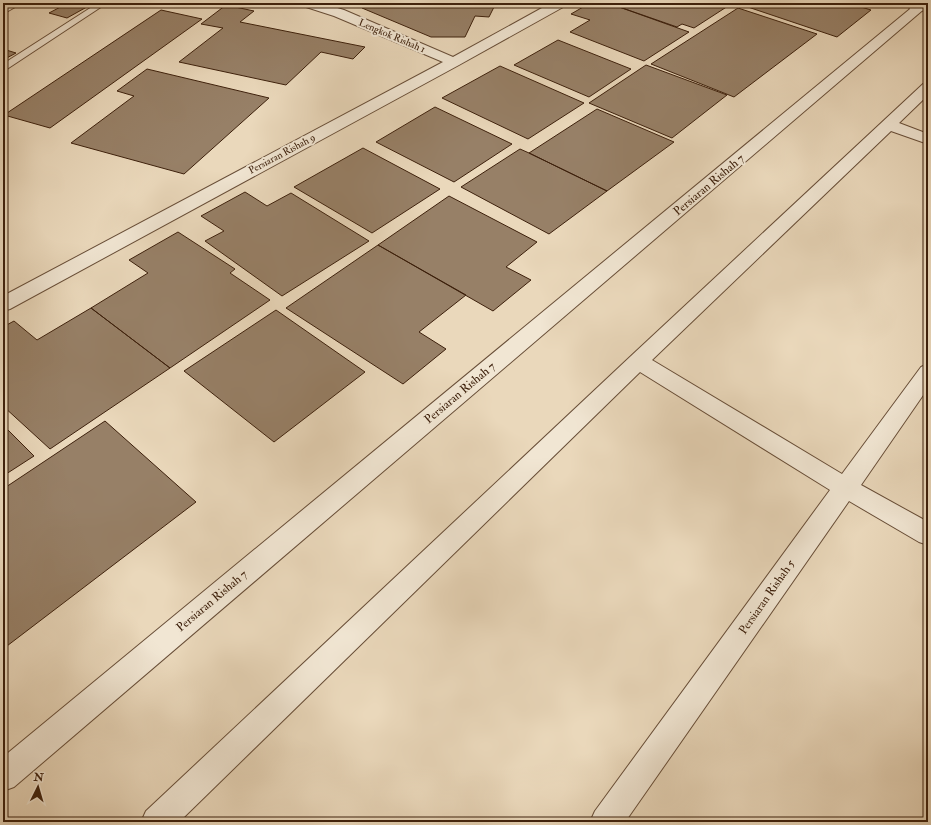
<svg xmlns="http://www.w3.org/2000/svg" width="931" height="825" viewBox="0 0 931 825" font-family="'IM FELL Double Pica',serif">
  <rect width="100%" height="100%" fill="#ead8bb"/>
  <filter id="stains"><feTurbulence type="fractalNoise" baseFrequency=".005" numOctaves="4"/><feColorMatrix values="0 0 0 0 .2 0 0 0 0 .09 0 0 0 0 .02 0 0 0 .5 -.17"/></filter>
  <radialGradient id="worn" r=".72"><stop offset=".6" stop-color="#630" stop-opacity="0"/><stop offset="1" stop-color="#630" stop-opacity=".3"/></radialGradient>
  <path fill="#978067" stroke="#3d200c" d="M68,3H94L67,18L49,13Z
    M366,3H496L489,17L475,16L465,37H431L362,8Z
    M590,3H608L689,32L644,61L570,32L590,20L571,14Z
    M608,3H719L728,6L694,28L682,24L677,27Z
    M741,3H848L871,10L837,37L739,4Z
    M226,5L254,11L240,22L365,47L353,59L321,52L286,85L179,62L223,28L201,24Z
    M738,8L817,34L734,97L651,64Z
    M161,10L202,19L50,128L4,115Z
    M558,40L631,69L589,97L514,65Z
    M3,49L16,53L3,60Z
    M646,65L727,95L672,138L589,103Z
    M500,66L584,103L528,139L442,98Z
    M147,69L269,98L184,174L71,143L134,96L117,91Z
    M435,107L512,144L454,182L376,142Z
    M597,109L674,142L607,191L529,153Z
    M363,148L440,189L372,233L294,187Z
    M520,149L529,153L607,191L549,234L461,187Z
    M245,192L267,206L291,193L369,241L282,296L205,241L224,231L201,216Z
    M449,196L537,242L506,267L531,280L493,311L378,245Z
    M178,232L235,269L230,273L270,300L170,368L91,308L148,273L129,260Z
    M378,245L466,295L419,332L446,349L403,384L286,308Z
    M91,308L170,368L50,449L3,406V327L14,321L37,340Z
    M276,310L365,372L274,442L184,371Z
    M105,421L196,502L3,649V489Z
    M3,425L34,456L3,476Z"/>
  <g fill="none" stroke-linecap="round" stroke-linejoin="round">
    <g stroke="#684e38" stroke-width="2">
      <path id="lane" d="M13,3H22L3,14V9Z
        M98,3H107L7,69H3V64Z
        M928,6V10L918,11L914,9L918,7Z"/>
    </g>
    <g stroke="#684e38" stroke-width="2">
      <path id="street" d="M302,3H321L344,10L453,57L551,3H566L565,6L459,65L10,309L3,311V296L443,62L334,16L303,6Z
        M906,3H919L924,9L14,787L3,791V757L910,9Z
        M928,83V95L899,123L928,134V144L891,131L652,360L842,474L921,367L928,364V388L861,485L928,522V545L919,542L849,501L625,822H590L595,811L830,490L640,372L179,822H141L146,811L631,356L923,84Z"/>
    </g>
    <use href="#lane" fill="#f1e6d3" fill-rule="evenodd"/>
    <use href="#street" fill="#f1e6d3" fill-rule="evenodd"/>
  </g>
  <g text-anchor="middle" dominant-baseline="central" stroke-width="4" stroke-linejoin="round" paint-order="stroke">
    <g font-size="10" fill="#3d200c" stroke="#f1e6d3">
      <text transform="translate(392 36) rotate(23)">Lengkok Rishah 1</text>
      <text transform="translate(282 154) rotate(-28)">Persiaran Rishah 9</text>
    </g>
    <g font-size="12" fill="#3d200c" stroke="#f1e6d3">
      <text transform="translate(709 185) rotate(-40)">Persiaran Rishah 7</text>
      <text transform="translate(460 393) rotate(-40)">Persiaran Rishah 7</text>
      <text transform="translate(767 597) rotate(-55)">Persiaran Rishah 5</text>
      <text transform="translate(212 601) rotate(-40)">Persiaran Rishah 7</text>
    </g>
  </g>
  <rect width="931" height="825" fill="none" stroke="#ead8bb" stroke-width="16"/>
  <rect x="4" y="4" width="923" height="817" fill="none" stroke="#3d200c" stroke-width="2"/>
  <rect x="8" y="8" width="915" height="809" fill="none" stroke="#3d200c"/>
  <g transform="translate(38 787) rotate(5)" stroke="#f1e6d3" stroke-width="3" paint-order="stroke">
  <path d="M0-3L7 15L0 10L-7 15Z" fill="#3d200c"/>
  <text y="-6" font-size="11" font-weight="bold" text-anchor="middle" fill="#3d200c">N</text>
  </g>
  <rect width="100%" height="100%" filter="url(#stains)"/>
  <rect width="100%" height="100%" fill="url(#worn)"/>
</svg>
